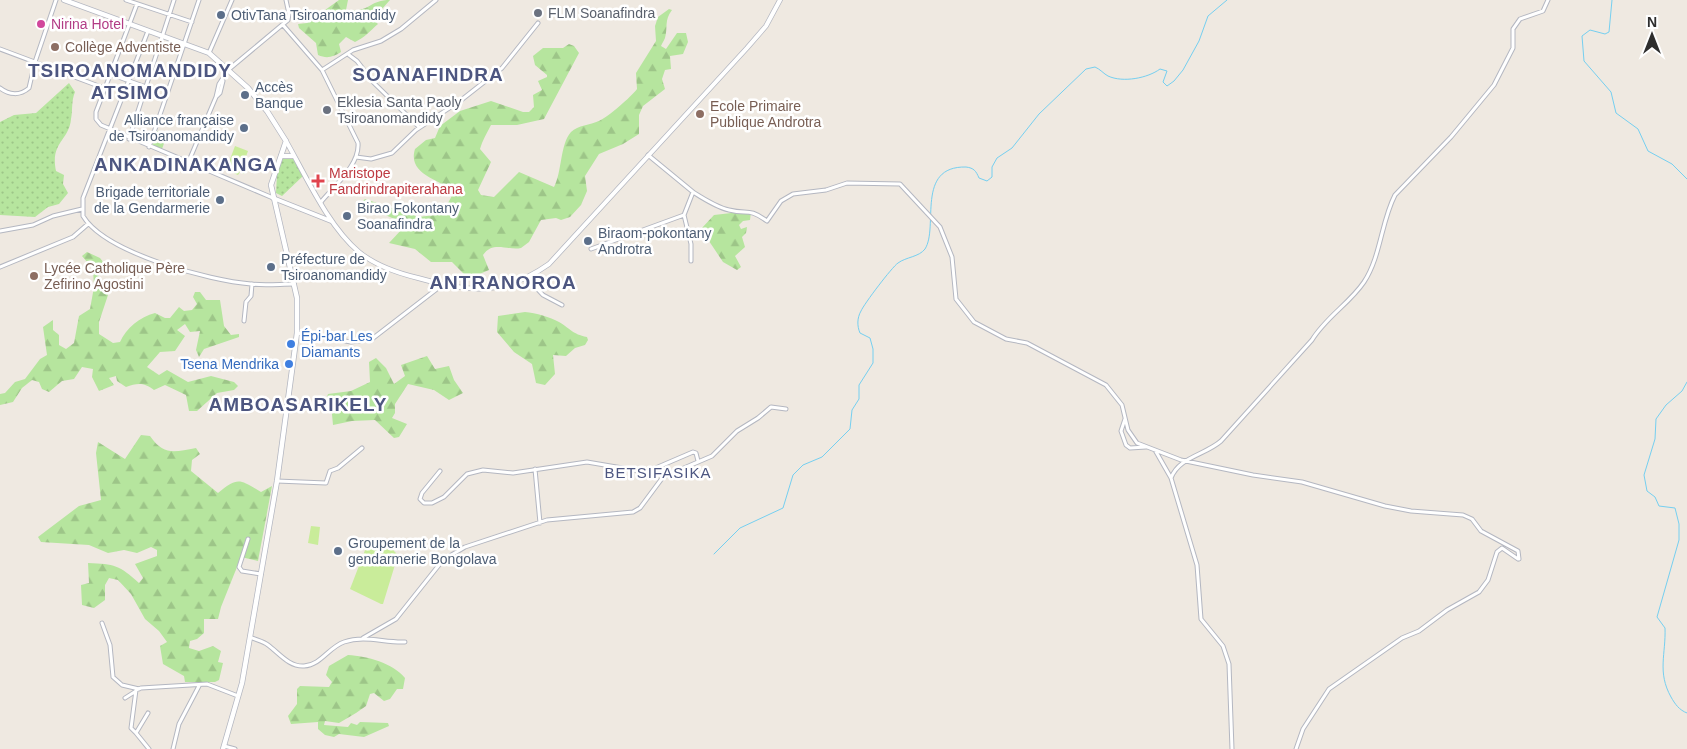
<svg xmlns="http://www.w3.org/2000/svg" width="1687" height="749" viewBox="0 0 1687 749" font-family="Helvetica,sans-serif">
  <defs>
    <pattern id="grass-dots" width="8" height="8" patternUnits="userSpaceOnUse" patternTransform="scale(1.25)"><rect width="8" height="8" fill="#b6e59e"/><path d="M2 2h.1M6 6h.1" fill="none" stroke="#9dc588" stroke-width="1.8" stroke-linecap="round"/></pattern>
    <pattern id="forest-firs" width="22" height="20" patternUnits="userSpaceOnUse" patternTransform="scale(1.25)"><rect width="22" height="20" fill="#b6e59e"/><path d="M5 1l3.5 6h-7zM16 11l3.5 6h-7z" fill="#9dc588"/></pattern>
  </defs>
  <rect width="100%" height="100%" fill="#efe9e1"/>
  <path fill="url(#grass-dots)" d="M69,83L75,92C71,102 73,109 71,119C69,141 50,142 56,171L64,175L63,184L68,193L59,204L48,207L35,217L0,215V122L14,115L36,113Z
    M157,131L167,135L162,149L152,146Z
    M282,159H293L303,176L282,196L276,193L277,174Z"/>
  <path fill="url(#forest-firs)" d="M339,0H348L346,10C371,13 368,0 390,0L373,19L378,24C370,31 364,38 355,42L346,37L339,44L341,52C333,57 327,59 318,55L316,43L299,28L298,24L307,23Z
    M669,9L672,10C664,20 668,28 665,38C664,41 662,43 661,46L666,49L677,33H686L688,42L683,54L670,56L671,69L665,70L662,79L665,89L643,106L639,115V134L623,144L599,154L585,176L587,191L581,205L570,217L561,220L556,218L541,220L529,242L521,248C508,251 493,240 483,255L489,270L477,275H465L452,262H431L415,249L389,243L402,229L401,223C392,216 366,209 363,201L365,199L419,217L442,214L454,192C440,179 407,175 415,149L426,140L435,138L440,126L460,111L491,101L523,112H529L534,107L533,95L542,90L538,81L547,77V75L535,65L533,56L543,48H563L569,44L574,46L579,53L544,119L517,125H491C487,133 482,141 480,149L491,162L478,190L481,195L494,197L519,172L554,187C562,173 560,144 571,132C578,125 590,125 599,121C608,117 631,97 637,89L636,73L656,41L655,26L658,17Z
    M740,212H751L750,220L743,221L739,225L741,229L747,227L746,233L742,237L745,247L735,256L741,267L737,270L723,262L701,229L714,215Z
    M87,252L100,258L103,262C93,277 101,281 108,295L99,322V334L113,343L120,342C126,328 140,317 155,313L165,318H170L179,307L184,311L192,310L197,304L193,297L195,292H200L206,300H220L224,326L231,335L239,334V337L204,349L199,357L196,350L200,331L190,332L185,324L177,330L185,336L175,351L160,352L147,367L159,375L167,370L188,382L211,376L234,382L238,386L234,390L217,393L197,411H189L186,395L165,385L154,390C144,382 137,383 126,387L117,381L116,376L109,378L114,385L99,391L92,377L93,369L82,367L74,379L62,381L49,392L42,389L39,382L32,380L22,388L13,402L0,405V394L5,393L15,382L25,379L40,359L47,355L43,327L53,320V330L59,335V345L66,349L74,343L79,316L90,309L94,287L93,269L82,256Z
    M525,312C536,313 550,317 559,322C571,329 572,334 587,337L588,340L585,345L575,348L566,356L553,355L555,374L545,385L536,383L532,364L514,352L497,332L498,316Z
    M427,356L435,369L449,366L454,380L463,393L449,400L434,390L408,384L395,404V413L392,418L407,424L399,437L394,438L375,420L352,421L333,425L331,404L326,400L328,394L351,391L370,382L369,362L376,358L386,368L394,384L405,376L401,365Z
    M141,435L150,436C164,456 174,452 196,448L200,454L192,460L191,471L218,493C238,477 239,479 261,492L272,486L258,561L241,557L221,607L218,619H204V633L197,639L190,641L189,648L199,651L213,646L221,651L218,662L223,663L219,680L215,682H185L184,676L163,664L160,646L167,642L159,631L145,619L131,594L118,580L109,578L105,585V600L94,608L82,605L81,585L89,583L88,563C115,564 119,565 139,583L143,578L135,564L157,556V550L151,547L137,553L124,550L108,553L89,545L41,542L38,537L79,506L101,500L96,453L98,442L125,459Z
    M348,655C367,656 393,663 405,678L403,689H397L390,699L384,701L374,693L370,694L366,706L356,713L339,723L325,721L324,725L348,727L351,723L357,725L360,722L388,723L389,726L364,737L339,734L334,737L325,735L318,729V722L291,724L288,716L297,704V689L300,686L329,687L332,682L326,675L329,666Z"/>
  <path fill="#c9ec9a" d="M235,146L248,151L244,162L248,164L244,174L240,172L238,175L226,170Z
    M311,526L320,527L318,545L308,543Z
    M367,545L393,550L398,555L383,604H381L350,589Z"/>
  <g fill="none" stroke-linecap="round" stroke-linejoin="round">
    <path stroke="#75cff0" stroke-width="1" d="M1612,0L1609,32L1605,34L1590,30L1582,36L1584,61L1611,92L1616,113L1638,129L1648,151L1672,164L1687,179
      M1687,382L1682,391L1666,405L1656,419L1655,439L1644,475L1647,491L1655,497L1659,506L1675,508L1679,524V540L1657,617L1665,628C1666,654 1657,672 1671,697C1675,704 1679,710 1687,713
      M714,554L740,528L783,508L793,475L803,465L822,457L850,429L852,410L859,399V385L873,363V349L870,338L860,333C857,326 857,318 861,311C864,304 892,267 898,263C906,257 919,257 925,249C939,227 915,166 966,167C974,168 976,171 979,178L987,181L992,177V167L997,158L1012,148L1039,114L1086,69L1095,67C1100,69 1104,74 1108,76C1123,83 1148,78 1160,69L1167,71L1163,82L1167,86L1174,81L1183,70L1199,41L1208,16L1227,0"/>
    <g stroke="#b4b7c1" stroke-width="5">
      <path id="minor" d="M126,0L192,22
        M137,4L96,112V119L101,125L273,198
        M283,25L322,70L358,143C360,165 334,186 321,202
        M148,31L83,198V216C105,253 210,281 251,284C265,286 280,284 294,284
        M0,49L104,88
        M209,53L232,0
        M349,55L357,61L374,83L419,127
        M322,70L353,50L381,41L401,29L436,0
        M110,74L146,87
        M0,88C9,95 20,96 29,88L35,62L56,0
        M217,96L220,93L223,81
        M129,139L174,0
        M149,147L199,0
        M356,157L371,159L392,153L416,130L460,101L502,68L538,23
        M188,163L216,97L219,84L228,70L288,20L289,14L286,0
        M693,192C704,199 716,207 729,210C749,215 747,207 767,221L781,201L793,194L826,190L847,183L900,184L940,227L952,257L956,299L974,322L1006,339L1027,343L1106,385L1122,405L1128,430L1137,443L1181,460L1253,475L1302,482L1385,506L1411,511L1463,515L1472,519L1481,531L1518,551L1519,559
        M684,215L691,244V261
        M0,231L33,225L53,216L82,209
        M591,249L684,215L693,192L648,155
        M0,267L73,237L88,224
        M526,277L543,295L562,305
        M244,321L246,302L251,296L252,284
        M297,333L351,342L372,339L442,285
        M1125,419L1121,431L1126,445L1130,448L1146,447
        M1155,450L1171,478L1197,565L1201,619L1223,646L1229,664L1232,749
        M535,469L540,523
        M440,471L422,493L420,499L424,503H432L444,497L467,474L483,470L513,473L587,462L640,471L651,470L693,452L696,453L698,461
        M1171,478C1179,457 1205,455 1221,441L1312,340C1326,317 1350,303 1364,282C1381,256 1381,222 1395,195L1451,137L1494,85L1513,48V29L1520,19L1543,11L1548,0
        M277,481L326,483L330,471L338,468L362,448
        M248,539L239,567L242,571L261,574
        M102,623L110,645L113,677L122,685L139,689
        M250,637C256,640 263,641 268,645C279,653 289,667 304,666C321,665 329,647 344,642C365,635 384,643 405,642
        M363,638L396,619L443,560L465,547L547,520L633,512L640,508L663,477L712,456L737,431L758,418L771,407L786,409
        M125,698L136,691
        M148,713L136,733L149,749
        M136,733L131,728L136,690L141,688L207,684L238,696
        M224,746L235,749
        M173,749L179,724L199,686
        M1296,749L1303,729L1329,689L1402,638L1419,631L1447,610L1479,592L1488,580L1497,552L1502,548L1518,559"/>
    </g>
    <g stroke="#b4b7c1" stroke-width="5.5">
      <path id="tertiary" d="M286,141C306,176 328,226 359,252C376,266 397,273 418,278C469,292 502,297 549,264L747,48L766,26L780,0
        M281,156H294
        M273,198L331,221"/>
    </g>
    <g stroke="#b4b7c1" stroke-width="6">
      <path id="secondary" d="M64,0L209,53L248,88L267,111L286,141L271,185L297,298V333L277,481L242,683L223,749"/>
    </g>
    <use href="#minor" stroke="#fff" stroke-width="3"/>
    <use href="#tertiary" stroke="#fff" stroke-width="4"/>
    <use href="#secondary" stroke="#fff" stroke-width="4.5"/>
  </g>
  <g fill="#6b7280" stroke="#fff" stroke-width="2">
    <circle cx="538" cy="13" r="5"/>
    <circle cx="327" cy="110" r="5"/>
  </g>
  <g fill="#5c6f8a" stroke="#fff" stroke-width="2">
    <circle cx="221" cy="15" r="5"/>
    <circle cx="245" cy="95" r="5"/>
    <circle cx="244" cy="128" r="5"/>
    <circle cx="220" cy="200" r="5"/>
    <circle cx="347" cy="216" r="5"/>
    <circle cx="588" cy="241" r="5"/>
    <circle cx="271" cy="267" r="5"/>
    <circle cx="338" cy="551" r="5"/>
  </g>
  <circle fill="#d1479c" stroke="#fff" stroke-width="2" cx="41" cy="24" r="5"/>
  <g fill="#8d6e63" stroke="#fff" stroke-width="2">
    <circle cx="55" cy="47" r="5"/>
    <circle cx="700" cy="114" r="5"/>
    <circle cx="34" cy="276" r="5"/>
  </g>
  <path fill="#e0444e" stroke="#fff" stroke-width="2" d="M315.5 173.5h5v5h5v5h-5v5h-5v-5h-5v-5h5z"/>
  <g fill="#3f7fe0" stroke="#fff" stroke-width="2">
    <circle cx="291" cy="344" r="5"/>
    <circle cx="289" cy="364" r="5"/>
  </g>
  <g text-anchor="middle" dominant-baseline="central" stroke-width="5" stroke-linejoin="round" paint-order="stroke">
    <g font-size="14" fill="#5b616d" stroke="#fff" text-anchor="start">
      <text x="548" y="13">FLM Soanafindra</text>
      <text x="337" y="102">Eklesia Santa Paoly<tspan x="337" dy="16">Tsiroanomandidy</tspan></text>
    </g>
    <g font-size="14" fill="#4e5e75" stroke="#fff" text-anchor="start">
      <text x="231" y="15">OtivTana Tsiroanomandidy</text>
      <text x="255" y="87">Accès<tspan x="255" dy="16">Banque</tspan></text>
      <text x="234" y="120" text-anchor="end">Alliance française<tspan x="234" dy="16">de Tsiroanomandidy</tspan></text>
      <text x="210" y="192" text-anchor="end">Brigade territoriale<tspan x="210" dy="16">de la Gendarmerie</tspan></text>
      <text x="357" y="208">Birao Fokontany<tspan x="357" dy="16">Soanafindra</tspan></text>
      <text x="598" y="233">Biraom-pokontany<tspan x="598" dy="16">Androtra</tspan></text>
      <text x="281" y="259">Préfecture de<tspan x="281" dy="16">Tsiroanomandidy</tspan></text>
      <text x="348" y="543">Groupement de la<tspan x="348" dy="16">gendarmerie Bongolava</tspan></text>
    </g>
    <g font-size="14" fill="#b23c85" stroke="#fff" text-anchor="start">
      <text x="51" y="24">Nirina Hotel</text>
    </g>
    <g font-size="14" fill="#785e54" stroke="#fff" text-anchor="start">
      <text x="65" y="47">Collège Adventiste</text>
      <text x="710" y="106">Ecole Primaire<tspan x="710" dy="16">Publique Androtra</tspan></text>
      <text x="44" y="268">Lycée Catholique Père<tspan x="44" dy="16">Zefirino Agostini</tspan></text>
    </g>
    <g font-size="14" fill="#be3a42" stroke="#fff" text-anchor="start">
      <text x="329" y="173">Maristope<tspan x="329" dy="16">Fandrindrapiterahana</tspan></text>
    </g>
    <g font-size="14" fill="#366cbe" stroke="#fff" text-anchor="start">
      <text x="301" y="336">Épi-bar Les<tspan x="301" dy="16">Diamants</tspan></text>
      <text x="279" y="364" text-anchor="end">Tsena Mendrika</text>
    </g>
    <g font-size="15" letter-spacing="1" fill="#4d5680" stroke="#fff">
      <text x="658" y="472">BETSIFASIKA</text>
    </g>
    <g font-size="19" font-weight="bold" letter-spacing="1" fill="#4d5680" stroke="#fff">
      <text x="130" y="70">TSIROANOMANDIDY<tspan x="130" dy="22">ATSIMO</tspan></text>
      <text x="428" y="74">SOANAFINDRA</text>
      <text x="186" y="164">ANKADINAKANGA</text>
      <text x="503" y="282">ANTRANOROA</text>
      <text x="298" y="404">AMBOASARIKELY</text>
    </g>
  </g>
  <g transform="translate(1652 35)" stroke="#ffffff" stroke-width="4" paint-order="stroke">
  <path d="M0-4L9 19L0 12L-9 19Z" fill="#2e2e2e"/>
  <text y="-8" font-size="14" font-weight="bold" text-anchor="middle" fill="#2e2e2e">N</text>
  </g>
</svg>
